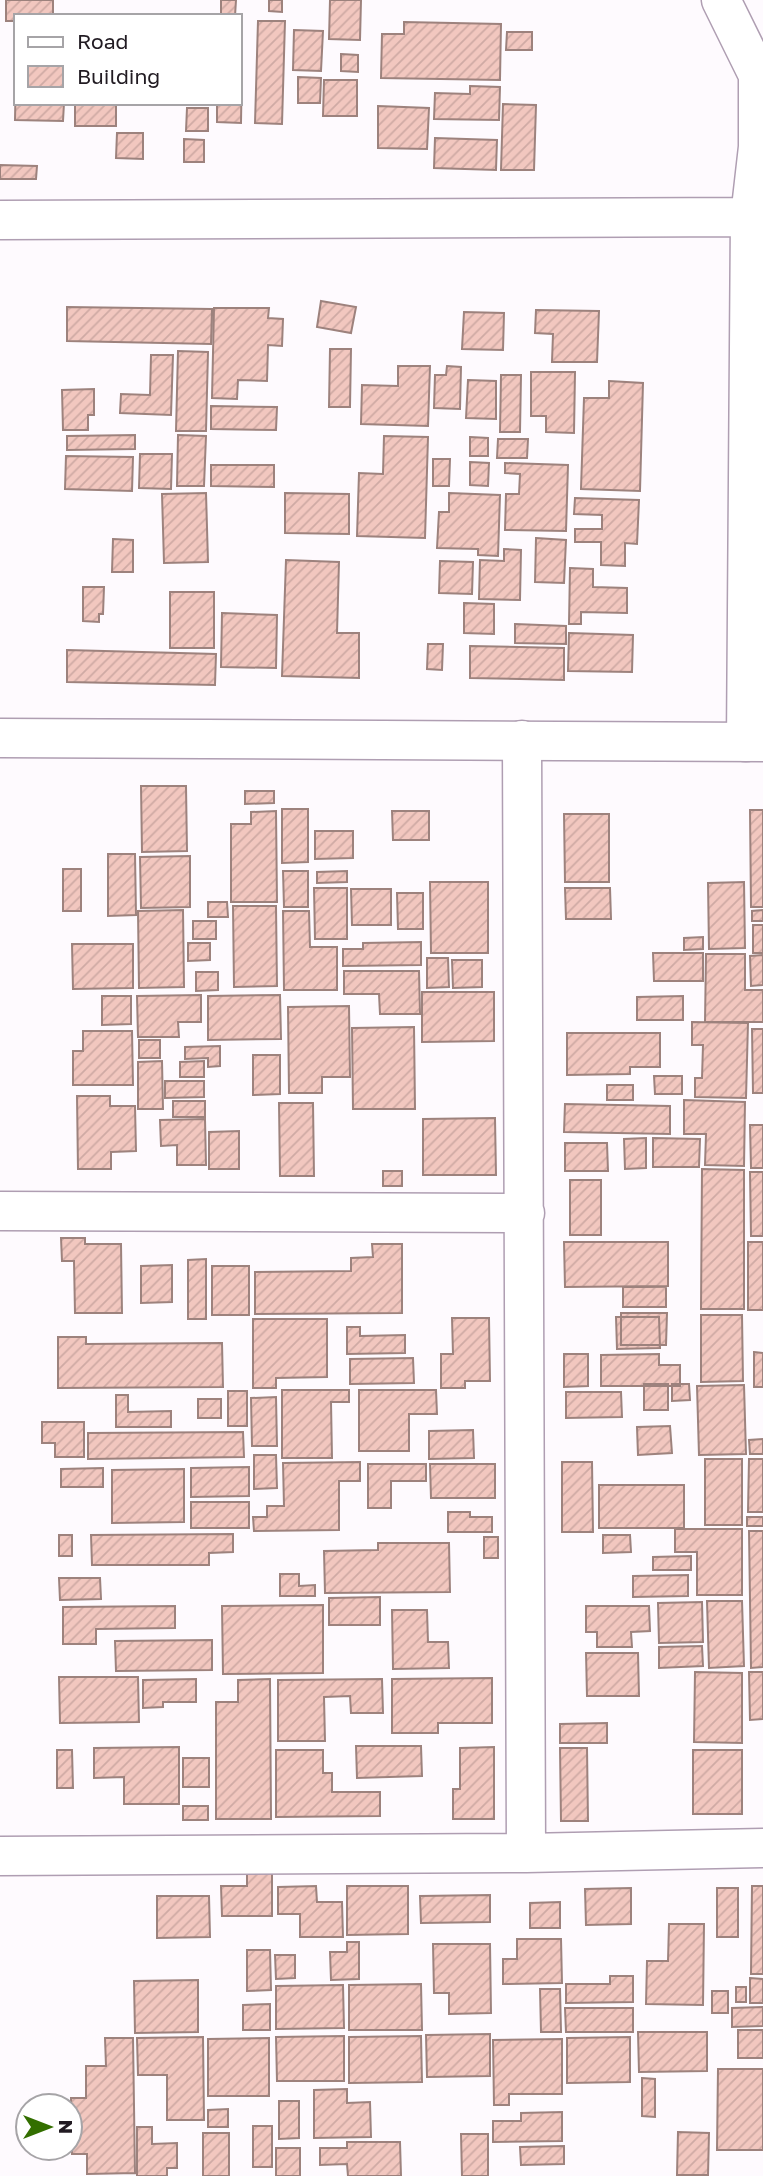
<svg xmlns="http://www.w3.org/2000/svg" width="763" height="2176" viewBox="0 0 763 2176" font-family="'Golos Text',sans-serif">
  <defs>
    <pattern id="building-hatch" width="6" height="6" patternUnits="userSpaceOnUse" patternTransform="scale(1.75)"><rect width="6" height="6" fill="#f2c7bf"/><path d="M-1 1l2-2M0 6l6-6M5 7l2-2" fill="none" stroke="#cfaaa4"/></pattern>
  </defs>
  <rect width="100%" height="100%" fill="#fefafe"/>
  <path fill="url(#building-hatch)" stroke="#9d827d" stroke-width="2" d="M6,0H53V16H16V21H6Z
    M221,0H236L235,16H221Z
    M269,0H282V12L269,11Z
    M330,0H361L360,40L329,39Z
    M258,21H285L282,124L255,123Z
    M404,22L501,24L500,80L381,78L382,34H404Z
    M294,30L323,31L321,71L293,70Z
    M507,32H532V50H506Z
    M341,54L358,55V72L341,71Z
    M240,61H242L241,123L217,122V103H240Z
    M16,68V103H64L63,121L15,120Z
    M298,77L321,78L320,103H298Z
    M324,80H357V116H323Z
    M470,86L500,87L499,120L434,119L435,93L470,94Z
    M75,103H116V126H75Z
    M503,104L536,105L534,170H501Z
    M378,106L429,108L427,149L378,148Z
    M187,108H208V131H186Z
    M117,133H143V159L116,158Z
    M435,138L497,140L496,170L434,168Z
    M184,139L204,140V162H184Z
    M0,165L37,166L36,179H0Z
    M321,301L356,307L351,333L317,327Z
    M67,307L212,309L211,344L67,341Z
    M214,308H269L268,318L283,319L282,346L268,345L267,381L238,380L237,399L212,398Z
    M536,310L599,311L597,362H552L553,334L535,333Z
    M464,312L504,313L503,350L462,349Z
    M330,349H351L350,407H329Z
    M178,351L208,352L206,431H176Z
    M151,355H173L171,415L120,413L121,394L150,395Z
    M398,366H430L428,426L361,424L362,385L398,386Z
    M447,366L461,367L460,409L434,408L435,375H446Z
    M531,372H575L574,433L546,432V416H531Z
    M501,375H521L520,432H500Z
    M468,380L496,381V419L466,418Z
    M609,381L643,383L640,491L581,489L584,398H609Z
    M94,389V415H88V430H63L62,390Z
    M211,406L277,407L276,430L211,429Z
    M135,435V449L67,450V436Z
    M178,435L206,436L204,486H177Z
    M384,436L428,437L425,538L357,536L359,473L383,474Z
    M470,437L488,438V456H470Z
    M498,439H528L527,458H497Z
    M140,454H172L171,489L139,488Z
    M66,456L133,457L132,491L65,489Z
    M433,459H450L449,486H433Z
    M470,462L489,463L488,486L470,485Z
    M505,463L568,465L566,531L505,530L506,494H519L520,474L505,473Z
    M211,465H274V487L211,486Z
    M206,493L208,562L164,563L162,494Z
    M285,493L349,494V534L285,533Z
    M449,493L500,495L498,556L478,555V549L437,548L439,512H449Z
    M575,498L639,500L637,544L625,543V566L601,565V542H575V529H602V515L574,514Z
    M536,538L566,540L564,583L535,582Z
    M113,539L133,540V572H112Z
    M504,549L521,550L520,600L479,599L480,560L504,561Z
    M286,560L339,562L337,633H359V678L282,676Z
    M440,561L473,562L472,594L439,593Z
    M570,568L593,569V587L627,588V613L581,612V624H569Z
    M83,587H104L103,614H99V622L83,621Z
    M170,592H214V648H170Z
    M464,603L494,604V634L464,633Z
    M222,613L277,615L276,668L221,667Z
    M515,624L566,626V644L515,643Z
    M569,633L633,635L632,672L568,671Z
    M428,644H443L442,670L427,669Z
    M470,646L564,648V680L470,678Z
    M67,650L216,654L215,685L67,682Z
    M141,786H186L187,851L142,852Z
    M245,791H274V803L245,804Z
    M282,809H308V862L282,863Z
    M750,810H763V907H751Z
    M276,811L277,902H231V824H251V812Z
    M392,811H429V840H393Z
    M564,814H609V882H565Z
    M315,831H353V858L315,859Z
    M108,854H135L136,915L108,916Z
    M190,856V907L141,908L140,857Z
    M63,869H81V911H63Z
    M283,871H308V907H284Z
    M347,871V882L317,883V872Z
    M430,882H488V953H431Z
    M744,882L745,948L709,949L708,883Z
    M314,888H347V939H315Z
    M565,888H610L611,919H566Z
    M351,889H391V925H352Z
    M397,893H423V929H398Z
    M208,902H227L228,917H208Z
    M233,906H276L277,986L234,987Z
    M183,910L184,987L139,988L138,911Z
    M763,910V921H752V911Z
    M283,911H309L310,947H337V990H284Z
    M193,921H216V939H193Z
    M753,925H763V953H753Z
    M703,937V949L684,950V938Z
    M421,942V965L343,966V949H363V943Z
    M188,943H210V960L188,961Z
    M72,944H133V988L73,989Z
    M653,953H703V981H654Z
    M706,954H745V990H763V1022H705Z
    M763,955V985L751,986L750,956Z
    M427,958H448L449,987L427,988Z
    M452,960H482V987L453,988Z
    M344,971H419L420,1014H380L379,994H344Z
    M196,972H218V990L196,991Z
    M422,992H494V1041L422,1042Z
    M201,995V1022H178L179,1037H138L137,996Z
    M280,995L281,1039L208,1040V996Z
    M102,996H131V1024L102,1025Z
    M683,996V1020H637V997Z
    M349,1006L350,1077H322V1093H289L288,1007Z
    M692,1022L748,1023L746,1098L695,1097V1078H702L703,1045H692Z
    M414,1027L415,1109H353L352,1028Z
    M752,1029H763V1093H753Z
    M83,1031H132L133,1085H73V1051H83Z
    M567,1033H660V1067H630V1074L567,1075Z
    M139,1040H160V1058H139Z
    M220,1046V1066L208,1067V1058L185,1059V1047Z
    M253,1055H280V1094L253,1095Z
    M162,1061L163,1109H138V1062Z
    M204,1061V1077H180V1062Z
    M654,1076H682V1094H655Z
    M165,1081H204V1097L165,1098Z
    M607,1085H633V1100H607Z
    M77,1096H110V1106H135L136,1151L111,1152V1169H78Z
    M684,1100L745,1102L744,1166L705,1165L706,1134H684Z
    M173,1101H205V1117H173Z
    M279,1103H313L314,1176H280Z
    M565,1104L670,1106V1134L564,1132Z
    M495,1118L496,1175H423V1119Z
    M205,1119L206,1165H177V1145L161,1146L160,1120Z
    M750,1125H763V1168H751Z
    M239,1131V1169H209V1132Z
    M646,1138V1168L625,1169L624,1139Z
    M653,1138L700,1139L699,1167H653Z
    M565,1143H607L608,1171H565Z
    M702,1169L744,1170V1309H701Z
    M383,1171H402V1186H383Z
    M750,1172H763V1236H751Z
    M570,1180H601V1235H570Z
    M61,1238H85V1244H121L122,1313H75L74,1261H62Z
    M564,1242H668V1286L565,1287Z
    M748,1242H763V1310H748Z
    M372,1244H402V1313L255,1314V1272L351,1271V1258L373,1257Z
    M206,1259V1319H188V1260Z
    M172,1265V1302L141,1303V1266Z
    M212,1266H249V1315H212Z
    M623,1287H666V1307H623Z
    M621,1313H667L666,1345H621Z
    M701,1315H742L743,1381L701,1382Z
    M616,1317H659L660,1348L617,1349Z
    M452,1318H489L490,1381H465V1388H441V1354H453Z
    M253,1319H327V1377L276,1378V1388H253Z
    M347,1327H360V1336L405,1335V1353L347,1354Z
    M58,1337H86V1344L222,1343L223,1387L58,1388Z
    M754,1352L763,1353V1387H754Z
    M564,1354H588V1386L564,1387Z
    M659,1354V1365H680V1386H601V1355Z
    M413,1358L414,1383L350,1384V1359Z
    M644,1384H668V1410H644Z
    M672,1384H689L690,1400L672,1401Z
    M744,1385L746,1454L699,1455L697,1386Z
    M282,1390H349V1402H331L332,1458H282Z
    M359,1390H436L437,1414H409V1451H359Z
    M228,1391H247V1426H228Z
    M566,1392H621L622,1417L566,1418Z
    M116,1395H128V1412L171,1411V1427H116Z
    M276,1397L277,1446H252L251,1398Z
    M198,1399H221V1418H198Z
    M42,1422H84V1457H55V1443H42Z
    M670,1426L672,1453L638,1455L637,1427Z
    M473,1430L474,1458L429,1459V1431Z
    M243,1432L244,1457L88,1459V1433Z
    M763,1439V1454H750L749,1440Z
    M254,1455H276L277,1488L254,1489Z
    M705,1459H742V1525H705Z
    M749,1459H763V1512H748Z
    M360,1462V1481H339V1530L254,1531L253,1517H267V1506H284L283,1463Z
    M562,1462H592L593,1532H562Z
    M368,1464H426V1481H391V1508H368Z
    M430,1464H495V1498H431Z
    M249,1467V1496L191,1497V1468Z
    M103,1468V1487H61V1469Z
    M184,1469V1522L112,1523V1470Z
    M599,1485H684V1528H599Z
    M191,1502H249V1528H191Z
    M448,1512H470V1517H492V1532H448Z
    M747,1517H763V1526H747Z
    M675,1529H742V1595H697V1552H675Z
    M749,1531H763V1667L751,1668Z
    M233,1534V1552L209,1553V1565H92L91,1535Z
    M59,1535H72V1556H59Z
    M603,1535H630L631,1552L603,1553Z
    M484,1537H498V1558H484Z
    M378,1543H449L450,1592L325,1593L324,1551L378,1550Z
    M691,1556V1570H653V1557Z
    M280,1574H299V1586L315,1585V1596H280Z
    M688,1575V1596L633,1597V1576Z
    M59,1578H100L101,1599L60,1600Z
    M380,1597V1625H329V1598Z
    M707,1601H742L744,1666L709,1668Z
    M702,1602L703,1642L659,1643L658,1603Z
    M323,1605V1673L223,1674L222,1606Z
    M175,1606V1628L96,1629V1644H63V1607Z
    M586,1606H649L650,1631L631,1632L632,1647H597V1632H586Z
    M392,1610H427L428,1642H448L449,1668L393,1669Z
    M212,1640V1670L116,1671L115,1641Z
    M702,1646L703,1666L659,1668V1647Z
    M586,1653H638L639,1696H587Z
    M695,1672L742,1673V1743L694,1742Z
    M749,1672H763V1719L750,1720Z
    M59,1677H138L139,1722L60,1723Z
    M492,1678V1723H438V1733H392V1679Z
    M196,1679V1702H163V1707L143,1708V1680Z
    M270,1679L271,1819H216V1702H238V1680Z
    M382,1679L383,1713H351L350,1696L324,1697L325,1741H278V1680Z
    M607,1723V1743H560V1724Z
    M356,1746H421L422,1776L357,1778Z
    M179,1747V1804H124V1777L94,1778V1748Z
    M494,1747V1819H453V1789H460V1748Z
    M560,1748H587L588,1821H561Z
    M57,1750H72L73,1788H57Z
    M276,1750H323V1773H332V1792H380V1816L276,1817Z
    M693,1750H742V1814H693Z
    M183,1758H209V1787H183Z
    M183,1806H208V1820H183Z
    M272,1872V1916H222L221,1886H247V1873Z
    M316,1886L317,1902H342L343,1937H300V1914H278V1887Z
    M347,1886H408V1934L347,1935Z
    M752,1886H763V1974H751Z
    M631,1888V1924L586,1925L585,1889Z
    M717,1888H738V1937H717Z
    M490,1895V1922L421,1923L420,1896Z
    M157,1896H209L210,1937L157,1938Z
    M560,1902V1928H530V1903Z
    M669,1924H704L703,2005L646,2004L647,1961H668Z
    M517,1939H561L562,1983L503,1984V1959H517Z
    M347,1942H359V1979L331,1980L330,1952H347Z
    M433,1944H490L491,2013L449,2014V1993H434Z
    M247,1950H270L271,1990L247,1991Z
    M275,1955H295V1978L276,1979Z
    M610,1976H633V2002L566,2003V1984H610Z
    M750,1978L763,1979V2003H750Z
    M198,1980V2032L135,2033L134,1981Z
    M421,1984L422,2030H349V1985Z
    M343,1985L344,2028L276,2029V1986Z
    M736,1987H746V2002H736Z
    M540,1989H560L561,2032H541Z
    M712,1991H728V2013H712Z
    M270,2004V2030H243V2005Z
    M763,2007V2026L732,2027V2008Z
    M565,2008H633V2032H566Z
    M738,2030H763V2058H738Z
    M638,2032H707V2071L639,2072Z
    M490,2034V2076L427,2077L426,2035Z
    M344,2036V2081H277L276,2037Z
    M421,2036L422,2082L349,2083V2037Z
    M203,2037L204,2120H167V2075H138L137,2038Z
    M630,2037V2082L567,2083V2038Z
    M105,2038H133L135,2173L87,2174V2154H72L71,2098H86V2066H106Z
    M269,2038V2096H208V2039Z
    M562,2039V2094H509V2105H494L493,2040Z
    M718,2069H763V2150H717Z
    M642,2078L655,2079V2117L642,2116Z
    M347,2089V2103L370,2102L371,2137L314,2138V2090Z
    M279,2101H299V2138L279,2139Z
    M228,2109V2127H208V2110Z
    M562,2112V2141L493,2142V2121H521V2113Z
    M253,2126H272V2167H253Z
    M137,2127H152V2144L177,2143V2168H167V2176H137Z
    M678,2132L709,2133L708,2175H677Z
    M203,2133H229V2176H203Z
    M461,2134H488V2176H462Z
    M347,2142H400L401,2176H348L347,2164L320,2165V2148H347Z
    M564,2146V2164L521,2165L520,2147Z
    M276,2148H300V2176H276Z"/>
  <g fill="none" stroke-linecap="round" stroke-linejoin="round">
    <g stroke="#af9eb2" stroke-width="41">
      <path id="street" d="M721,0L758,75V147L750,217L746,742
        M0,220L750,217
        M522,740L526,1853
        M0,1211L525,1213
        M0,1856L526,1853L763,1848"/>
    </g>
    <g stroke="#af9eb2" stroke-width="41">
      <path id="secondary" d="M0,738L763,742"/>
    </g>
    <use href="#street" stroke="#fff" stroke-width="38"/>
    <use href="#secondary" stroke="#fff" stroke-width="38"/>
  </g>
  <rect x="14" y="14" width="228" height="91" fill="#ffffff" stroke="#a6a4a7" stroke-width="2"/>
  <rect x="28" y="37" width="35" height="10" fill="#ffffff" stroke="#a6a4a7" stroke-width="2"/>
  <text x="77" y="49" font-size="21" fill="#211b22">Road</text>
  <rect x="28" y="66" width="35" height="21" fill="url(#building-hatch)" stroke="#a6a4a7" stroke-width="2"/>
  <text x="77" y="84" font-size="21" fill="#211b22">Building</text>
  <g transform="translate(49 2127) rotate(90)"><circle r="33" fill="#ffffff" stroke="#a6a4a7" stroke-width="2"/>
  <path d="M0-5L12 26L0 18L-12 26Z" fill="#336f00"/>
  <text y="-10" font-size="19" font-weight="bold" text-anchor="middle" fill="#211b22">N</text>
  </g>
</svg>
